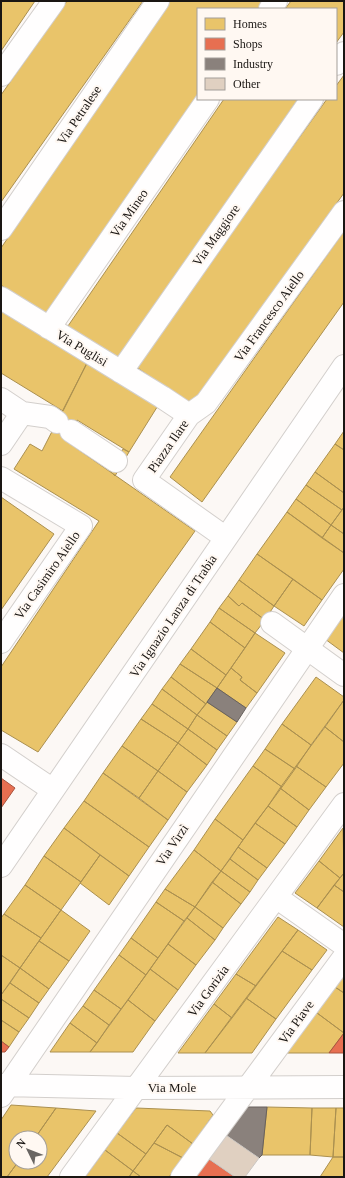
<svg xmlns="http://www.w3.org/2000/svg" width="345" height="1178" viewBox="0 0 345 1178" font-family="Georgia,serif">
  <rect width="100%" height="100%" fill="#fcf8f5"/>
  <path fill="#e9c46a" stroke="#ab9050" d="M1,1H35L1,51Z
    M67,1H143L1,202V95Z
    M170,1H263L258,9H198V96L47,317L1,285V248Z
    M291,1H344V32L336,43V9H285Z
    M344,75V193L191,406L135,366L327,99H336V86Z
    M224,99H298L119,360L68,326Z
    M344,231V302L202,502L170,477Z
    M1,308L88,361L63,411L1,373Z
    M88,361L159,404L129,452L77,420L66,441L195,531L38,752L1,730V667L99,521L14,469L30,444L42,451Z
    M344,431V450L335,444Z
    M335,444L344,450V493L315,472Z
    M123,449L129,452L115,476L110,471Z
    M315,472L344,493V507L342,510L306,485Z
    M306,485L342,510L331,525L296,499Z
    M1,497L54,534L1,610Z
    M296,499L331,525L322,538L287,512Z
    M344,507V534L331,525Z
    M287,512L344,553V569L322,600L257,554Z
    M331,525L344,534V553L322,538Z
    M257,554L293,579L274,606L239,580Z
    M293,579L322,600L304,626L274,606Z
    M239,580L274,606L265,620L242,603L239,606L228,596Z
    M228,596L239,606L242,603L265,620L255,633L219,608Z
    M219,608L255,633L245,648L210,622Z
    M344,612V653L325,639Z
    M210,622L245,648L226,675L191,649Z
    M255,633L285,653L257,693L240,680L242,677L231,668Z
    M191,649L226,675L217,688L180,664Z
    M180,664L217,688L206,704L171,677Z
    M231,668L242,677L240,680L257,693L246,708L217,688Z
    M171,677L206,704L197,715L162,689Z
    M316,677L344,697V700L311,745L282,724Z
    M162,689L197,715L188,729L152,704Z
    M344,700V742L325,727Z
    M207,702L237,722L227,736L197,715Z
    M152,704L188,729L178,743L141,719Z
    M197,715L227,736L217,750L188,729Z
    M141,719L178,743L158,771L122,746Z
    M282,724L311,745L295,769L265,749Z
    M325,727L344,742V763L326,787L296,766Z
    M188,729L217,750L207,765L178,743Z
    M178,743L207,765L187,792L158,771Z
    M122,746L158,771L139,798L103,773Z
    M265,749L295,769L282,787L253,766Z
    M253,766L282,787L243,840L215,819Z
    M296,766L326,787L309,810L280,788Z
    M158,771L187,792L168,820L139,798Z
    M103,773L168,820L149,847L84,801Z
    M280,788L309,810L297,827L268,806Z
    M84,801L149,847L129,876L64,828Z
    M268,806L297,827L285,844L255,823Z
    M215,819L243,840L221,871L194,850Z
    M255,823L285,844L267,868L238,847Z
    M64,828L100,855L81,882L44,856Z
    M343,828L344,873L340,878L319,861Z
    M238,847L267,868L258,880L230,859Z
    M194,850L221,871L195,907L165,889Z
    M100,855L129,876L109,905L80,883Z
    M44,856L81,882L61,910L25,885Z
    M230,859L258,880L250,892L221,871Z
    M319,861L340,878L317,908L295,893Z
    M221,871L250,892L241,904L212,882Z
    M344,873V892L334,885Z
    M212,882L241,904L223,928L195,907Z
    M25,885L61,910L41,938L4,914Z
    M334,885L344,892V927L317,908Z
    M165,889L195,907L184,921L156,902Z
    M156,902L184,921L158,958L131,938Z
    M195,907L223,928L215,940L187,918Z
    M61,910L90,931L69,961L39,941Z
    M4,914L41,938L20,968L1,955V918Z
    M278,917L298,930L256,986L236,974Z
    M187,918L215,940L196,965L168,944Z
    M298,930L327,950L312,970L282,951Z
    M131,938L158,958L146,975L119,955Z
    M39,941L69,961L49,989L20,968Z
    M168,944L196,965L178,990L150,969Z
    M282,951L312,970L276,1019L246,998Z
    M1,955L20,968L1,995Z
    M119,955L146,975L121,1009L94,990Z
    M20,968L49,989L39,1003L10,983Z
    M344,968V993L332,985Z
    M150,969L178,990L155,1021L128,1000Z
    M236,974L256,986L232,1018L214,1004Z
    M10,983L39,1003L29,1018L1,999V995Z
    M332,985L344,993V1033L313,1010Z
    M94,990L121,1009L109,1025L83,1006Z
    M246,998L276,1019L252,1053H205Z
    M1,999L29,1018L19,1032L1,1020Z
    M128,1000L155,1021L133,1052H90Z
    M214,1004L232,1018L205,1053H178Z
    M83,1006L109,1025L97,1043L70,1023Z
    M313,1010L344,1033L329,1053H282Z
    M1,1020L19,1032L9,1047L1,1041Z
    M70,1023L97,1043L90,1052H50Z
    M11,1105L56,1108L35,1138H16V1162H18L7,1177H1V1120Z
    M267,1107L312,1108L310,1155H262Z
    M56,1108L96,1111L47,1177H7L18,1162H40V1138H35Z
    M136,1108L210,1111L213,1115L193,1144L167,1125L146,1154L117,1133Z
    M312,1108H336L333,1157L310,1155Z
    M336,1108H344V1157H333Z
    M167,1125L193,1144L183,1158L154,1143Z
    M117,1133L146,1154L133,1171L105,1150Z
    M154,1143L183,1158L169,1177H141L133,1171Z
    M105,1150L133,1171L129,1177H85Z
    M333,1157H344V1177H320Z
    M133,1171L141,1177H129Z"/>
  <path fill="#e76f51" stroke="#aa543e" d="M1,778L15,788L1,808Z
    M344,1033V1053H329Z
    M1,1041L9,1047L5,1052H1Z
    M206,1157L235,1177H192Z"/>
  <path fill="#8a817c" stroke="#68615c" d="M217,688L246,708L237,722L207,702Z
    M241,1107H267L262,1155L259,1158L223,1133Z"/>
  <path fill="#e0d0c1" stroke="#cac6c3" d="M223,1133L259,1158L245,1177H235L206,1157Z"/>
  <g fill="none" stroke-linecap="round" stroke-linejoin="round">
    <g stroke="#d3cfcc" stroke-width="24">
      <path id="minor" d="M270,9L276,1
        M336,64L344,53
        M1,75L54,1
        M1,229L158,1
        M1,298L162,397L189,415L144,480L226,538
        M49,328L208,99
        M121,372L312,99
        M1,399L22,413L50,417L57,422
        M189,415L206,403L344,212
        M71,431L116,461
        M1,444L22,413
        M1,478L81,526L1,642
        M272,623L344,675
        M1,755L53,790
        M1,866L344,366
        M276,897L344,945
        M1,1085L137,1088L344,1087
        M1,1096L344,595
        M71,1177L344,804
        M182,1177L344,957"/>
    </g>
    <use href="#minor" stroke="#fffefe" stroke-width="22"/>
  </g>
  <g text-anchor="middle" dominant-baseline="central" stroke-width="4" stroke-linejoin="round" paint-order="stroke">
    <g font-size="13" fill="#1a1613" stroke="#fff8f2">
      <text transform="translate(79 115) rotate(-56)">Via Petralese</text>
      <text transform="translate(129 213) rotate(-55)">Via Mineo</text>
      <text transform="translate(216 235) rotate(-55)">Via Maggiore</text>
      <text transform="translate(269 316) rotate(-54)">Via Francesco Aiello</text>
      <text transform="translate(82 348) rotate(31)">Via Puglisi</text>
      <text transform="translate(168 446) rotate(-55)">Piazza Ilare</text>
      <text transform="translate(47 575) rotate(-55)">Via Casimiro Aiello</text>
      <text transform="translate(173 616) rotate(-56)">Via Ignazio Lanza di Trabia</text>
      <text transform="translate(172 845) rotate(-56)">Via Virzì</text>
      <text transform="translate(208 991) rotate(-54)">Via Gorizia</text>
      <text transform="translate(296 1022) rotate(-54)">Via Piave</text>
      <text x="172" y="1087">Via Mole</text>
    </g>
  </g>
  <rect width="345" height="1178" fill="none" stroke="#1a1613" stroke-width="4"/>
  <rect x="197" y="8" width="140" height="92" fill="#fff8f2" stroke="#a39e99"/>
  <rect x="205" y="18" width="20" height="12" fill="#e9c46a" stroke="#a39e99"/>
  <text x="233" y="28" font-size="12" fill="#1a1613">Homes</text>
  <rect x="205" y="38" width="20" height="12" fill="#e76f51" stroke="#a39e99"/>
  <text x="233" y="48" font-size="12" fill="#1a1613">Shops</text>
  <rect x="205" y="58" width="20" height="12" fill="#8a817c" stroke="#a39e99"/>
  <text x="233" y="68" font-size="12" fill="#1a1613">Industry</text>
  <rect x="205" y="78" width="20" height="12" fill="#e0d0c1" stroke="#a39e99"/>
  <text x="233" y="88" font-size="12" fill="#1a1613">Other</text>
  <g transform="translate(28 1150) rotate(313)"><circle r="19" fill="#fff8f2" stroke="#a39e99"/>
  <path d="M0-3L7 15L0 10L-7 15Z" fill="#696562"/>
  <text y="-6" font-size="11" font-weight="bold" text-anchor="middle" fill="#1a1613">N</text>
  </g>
</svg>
